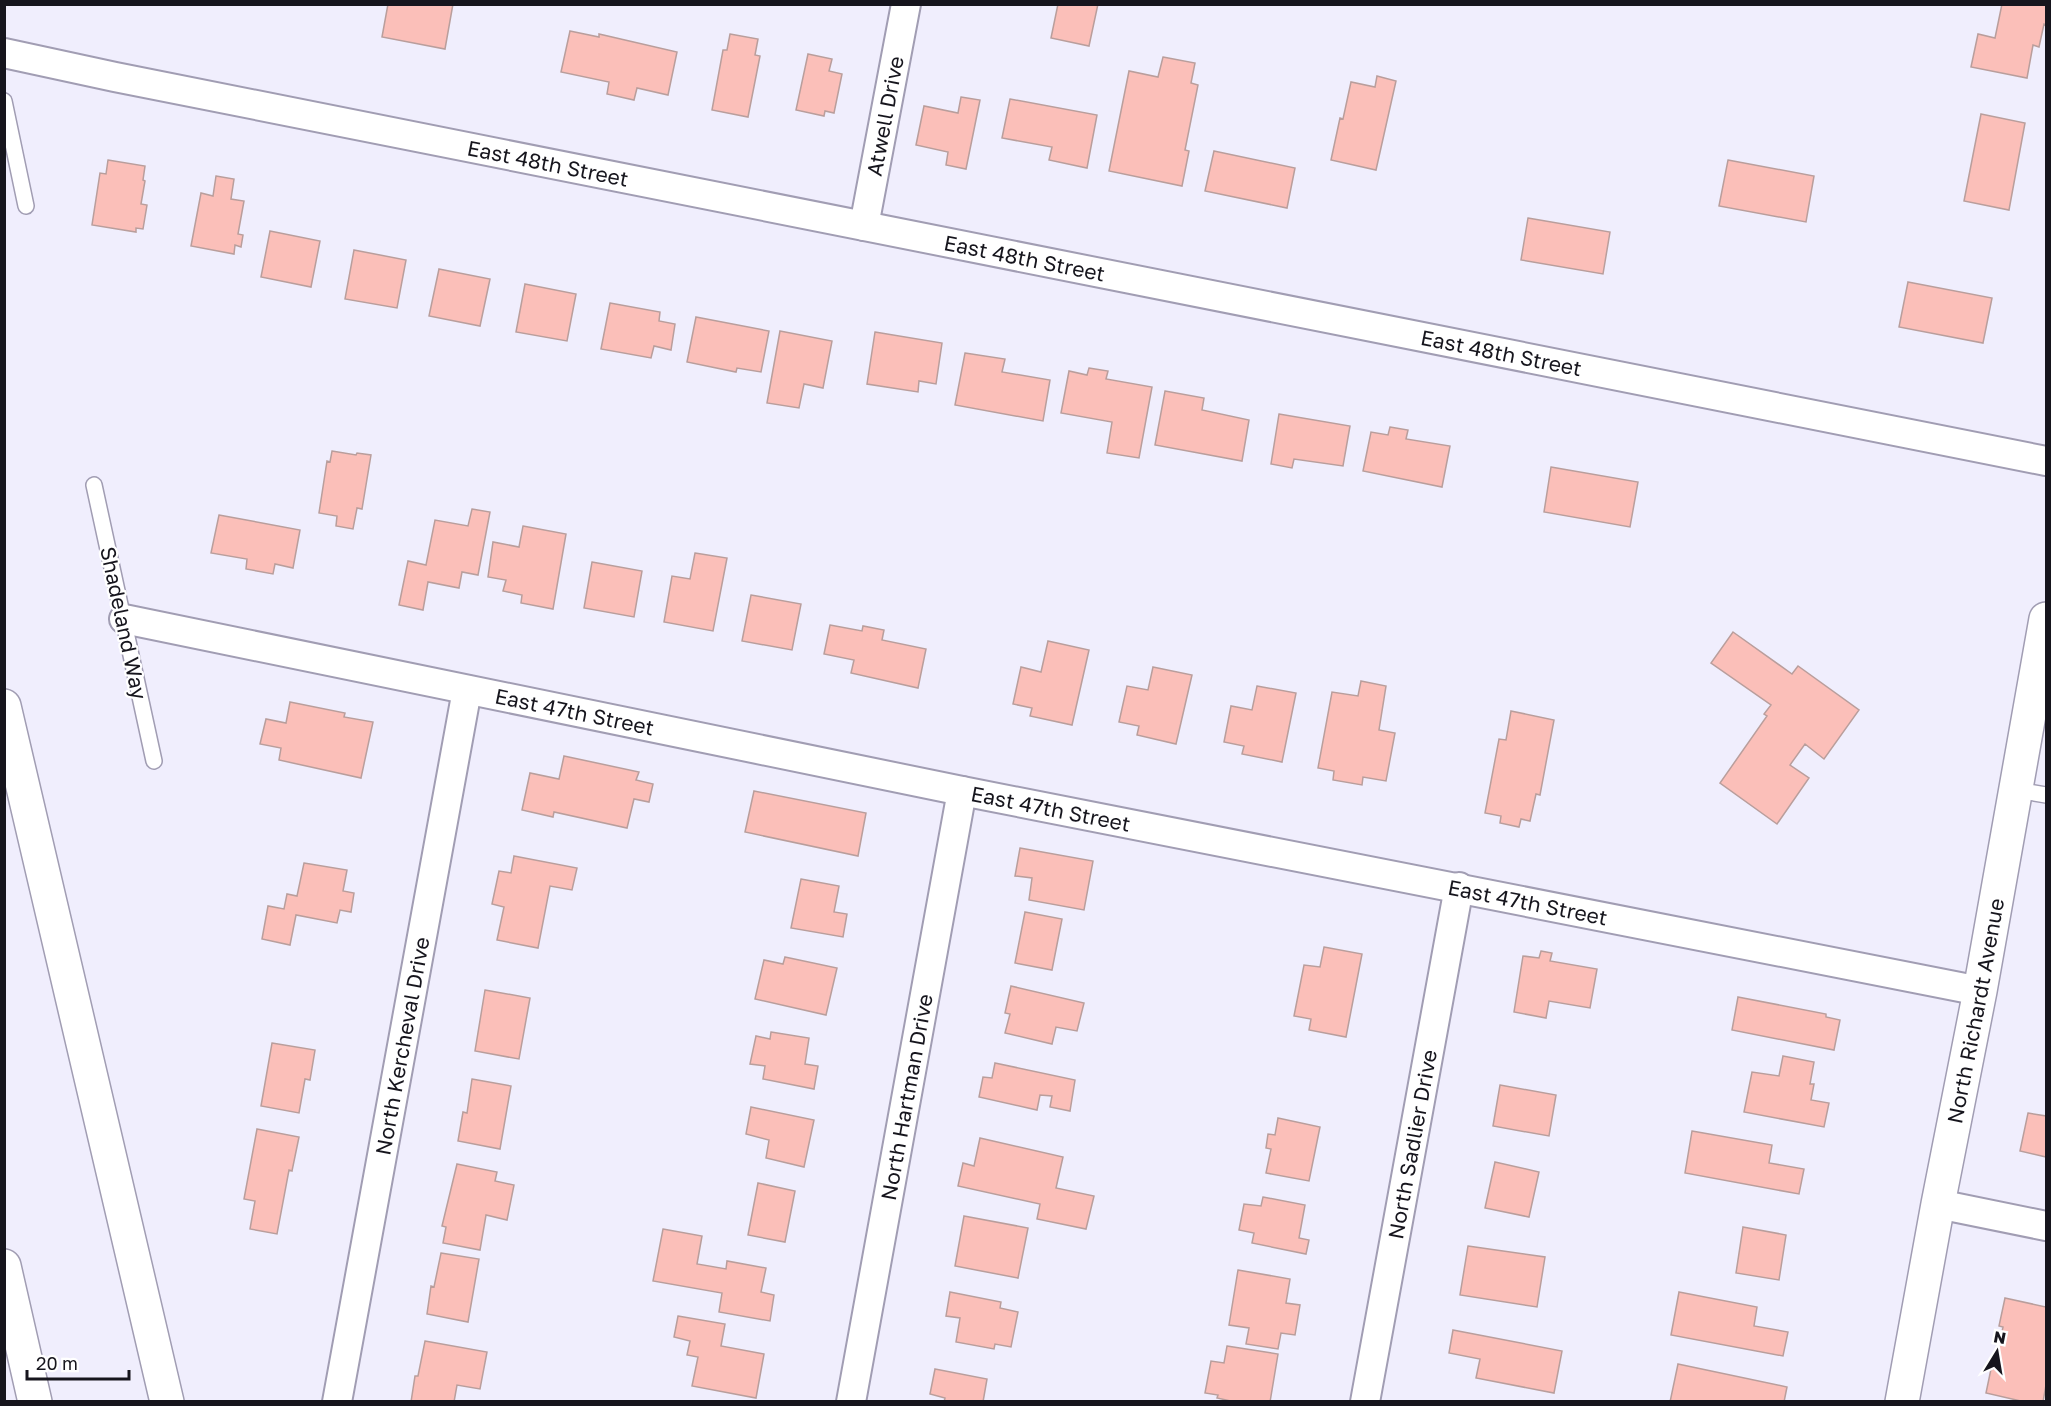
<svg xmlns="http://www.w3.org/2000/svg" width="2051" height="1406" viewBox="0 0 2051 1406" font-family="'Golos Text',sans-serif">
  <rect width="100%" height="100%" fill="#f0eefd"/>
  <path fill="#fbbfb9" stroke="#b99e9c" stroke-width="1.5" d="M388,4H453L445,49L382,37Z
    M1058,4H1098L1089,46L1051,38Z
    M2002,4H2046V25L2044,24L2039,47L2033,45L2027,78L1971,67L1978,34L1995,38Z
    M570,31L599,37V34L677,52L668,95L637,88L634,100L607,94L609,82L561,72Z
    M730,34L758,39L755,55L760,56L748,117L712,110L723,50H727Z
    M808,54L832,59L829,71L842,74L834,113L825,111L824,116L796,110Z
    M1163,57L1195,63L1191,83L1198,85L1185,150L1189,151L1182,186L1109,171L1129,71L1158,77Z
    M1377,76L1396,81L1376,170L1331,160L1340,118L1343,119L1351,82L1375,87Z
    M961,97L980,100L966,169L946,165L948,152L916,145L924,106L958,113Z
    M1010,99L1097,115L1087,168L1049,160L1052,147L1002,138Z
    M1981,114L2025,123L2009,210L1964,201Z
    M1214,151L1295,168L1287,208L1205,191Z
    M108,160L145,166L143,180L145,181L141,204L147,205L143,229L136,228V232L92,225L100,173L106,174Z
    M1728,160L1814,176L1806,222L1719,206Z
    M216,176L234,179L231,199L244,201L238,234L243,235L241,247L235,245L234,254L191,246L201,193L213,196Z
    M1528,218L1610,232L1603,274L1521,260Z
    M270,231L320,241L311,287L261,277Z
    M354,250L406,260L397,308L345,299Z
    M439,269L490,279L480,326L429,316Z
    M1908,282L1992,298L1983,343L1899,327Z
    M525,284L576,294L567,341L516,332Z
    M610,303L660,312L659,321L675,324L671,350L654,346L651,358L601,349Z
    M696,317L769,331L761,372L737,368L736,372L687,362Z
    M780,331L832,341L823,388L804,384L799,408L767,403Z
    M875,332L942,343L936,384L919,381L918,392L867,384Z
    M965,353L1005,359L1002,372L1050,380L1043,421L955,405Z
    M1089,368L1108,371L1106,379L1152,387L1139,458L1107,453L1112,422L1061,413L1069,371L1087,375Z
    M1165,391L1204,398L1202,410L1249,420L1242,461L1155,445Z
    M1279,414L1350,426L1343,466L1294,459L1292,468L1271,464Z
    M1390,427L1408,430L1406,439L1450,446L1442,487L1363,471L1371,432L1388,435Z
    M332,451L356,455L357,453L371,455L362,509L357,508L353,529L336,526L337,516L319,513L327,461L330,462Z
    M1551,467L1638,482L1630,527L1544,512Z
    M472,509L490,512L478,575L462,572L459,588L428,582L423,610L399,605L408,561L426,565L435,520L468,526Z
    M219,515L300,530L293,568L275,564L273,574L246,569L247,559L211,553Z
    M523,526L566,534L553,609L521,603L522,595L503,591L506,580L488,577L493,542L519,547Z
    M695,553L727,558L713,631L664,622L672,576L690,579Z
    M592,562L642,571L634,617L584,608Z
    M751,595L801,604L792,650L742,641Z
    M830,625L862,631L863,626L884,630L882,640L926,649L918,688L851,673L854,660L824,654Z
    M1733,632L1792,674L1798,666L1859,710L1824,759L1805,744L1790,765L1809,778L1777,824L1720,783L1767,716L1764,714L1771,705L1711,663Z
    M1048,641L1089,650L1072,725L1030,716L1032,708L1013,704L1021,667L1041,672Z
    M1153,667L1192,675L1176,744L1137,735L1139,726L1119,722L1127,686L1148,690Z
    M1361,681L1386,686L1379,730L1395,733L1386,781L1363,777L1362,785L1333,780L1334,771L1318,768L1332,692L1358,696Z
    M1257,686L1296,693L1282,762L1242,754L1244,746L1224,742L1231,706L1252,710Z
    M290,702L345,713L344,717L373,722L361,778L279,760L281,748L260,744L266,719L286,723Z
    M1511,711L1554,720L1540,795L1536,794L1530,821L1521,819L1519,827L1500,823L1501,816L1485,813L1499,739L1506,740Z
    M564,756L639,772L636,780L653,784L649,802L634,799L627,828L554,812L553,817L522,810L530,773L559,779Z
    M754,791L866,813L858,856L745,832Z
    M1020,848L1093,861L1084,910L1029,900L1032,878L1015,876Z
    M514,856L577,868L572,890L550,886L538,948L497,940L504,907L492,904L499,871L511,873Z
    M304,863L347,870L343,891L354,893L351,912L340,910L337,923L296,915L290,945L262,939L268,906L284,909L287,894L297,896Z
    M801,879L839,886L834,912L847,914L843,937L791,928Z
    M1025,912L1062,919L1052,970L1015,963Z
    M1324,947L1362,954L1346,1037L1309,1030L1311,1019L1294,1016L1304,965L1320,967Z
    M1541,951L1552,953L1550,961L1597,969L1590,1008L1549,1001L1546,1018L1514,1012L1523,956L1539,958Z
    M785,957L837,968L826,1015L755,999L764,960L783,964Z
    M1011,986L1084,1003L1077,1031L1056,1027L1052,1044L1005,1033L1010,1014L1005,1013Z
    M485,990L530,998L519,1059L475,1051Z
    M1738,997L1826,1014V1017L1840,1020L1834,1050L1732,1030Z
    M771,1032L809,1038L805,1064L818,1066L814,1089L763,1079L765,1066L750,1064L756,1036L770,1039Z
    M272,1043L315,1050L310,1080L305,1079L299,1113L261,1106Z
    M1783,1056L1814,1062L1810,1084H1814L1811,1100L1829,1103L1824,1127L1744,1112L1752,1072L1779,1076Z
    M995,1063L1075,1080L1070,1111L1050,1107L1052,1096L1040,1095L1037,1110L979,1097L983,1077L992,1078Z
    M472,1079L511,1086L500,1149L458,1141L463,1112L467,1113Z
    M1500,1085L1556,1095L1549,1136L1493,1126Z
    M751,1107L814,1120L804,1167L766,1158L769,1140L746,1134Z
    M2028,1113L2046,1116V1157L2020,1151Z
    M1278,1118L1320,1127L1309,1181L1266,1173L1271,1149L1266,1148L1268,1134L1275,1135Z
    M257,1129L299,1137L292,1171L289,1170L277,1234L250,1229L255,1201L244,1199Z
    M1692,1131L1772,1145L1769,1163L1804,1169L1799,1194L1685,1173Z
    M980,1138L1063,1157L1056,1188L1094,1196L1086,1229L1037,1219L1040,1204L958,1186L963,1163L974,1166Z
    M1495,1162L1539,1172L1529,1217L1485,1208Z
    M457,1164L497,1172L495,1181L514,1185L507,1220L486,1215L480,1250L443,1243L446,1227L442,1226Z
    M758,1183L795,1191L785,1242L748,1235Z
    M1263,1197L1305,1205L1299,1238L1309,1240L1306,1254L1252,1243L1254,1233L1239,1230L1244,1204L1261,1206Z
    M964,1216L1028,1228L1018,1278L955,1266Z
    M1743,1227L1786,1235L1779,1280L1736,1273Z
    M663,1229L702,1236L697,1264L726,1269L727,1261L766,1268L761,1292L774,1295L770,1321L719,1312L722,1293L653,1281Z
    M1468,1246L1545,1257L1537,1307L1460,1295Z
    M441,1253L479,1259L468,1322L427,1314L431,1286L434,1287Z
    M1238,1270L1290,1279L1286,1303L1300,1305L1295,1335L1281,1333L1278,1349L1246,1344L1249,1328L1229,1325Z
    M950,1292L1001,1302L1000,1308L1018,1312L1011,1347L995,1344L994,1349L956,1342L960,1318L946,1316Z
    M1679,1292L1757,1307L1754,1326L1788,1332L1783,1356L1671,1335Z
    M2005,1298L2046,1307V1385L2043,1402H2025L1986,1393L1991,1369H1994L2003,1327L1999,1326Z
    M678,1316L725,1324L721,1346L764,1354L756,1398L692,1386L698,1357L687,1355L690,1341L674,1337Z
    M1453,1330L1562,1351L1554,1393L1476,1378L1480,1359L1449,1353Z
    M425,1341L487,1352L480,1389L457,1385L454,1402H411L415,1376H418Z
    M1227,1346L1278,1354L1270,1402H1235L1217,1398L1218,1395L1205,1393L1211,1361L1224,1363Z
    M1678,1364L1787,1387L1784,1402H1670Z
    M935,1369L987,1379L983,1402H944L945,1398L930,1394Z"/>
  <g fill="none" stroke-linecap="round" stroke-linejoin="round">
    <g stroke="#a19db3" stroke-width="18">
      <path id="service" d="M4,101L26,206
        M94,485L154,761
        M2017,790L2046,795"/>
    </g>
    <g stroke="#a19db3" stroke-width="32">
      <g id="minor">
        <path id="s1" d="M4,53L115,77L2046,461"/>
        <path id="s2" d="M864,226L906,4"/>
        <path id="s3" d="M124,619L962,791L1980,991"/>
        <path d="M1938,1204L2046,1226"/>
        <path id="s4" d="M337,1402L467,690"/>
        <path id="s5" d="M851,1402L962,791"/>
        <path id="s6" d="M1365,1402L1459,887"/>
      </g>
    </g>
    <g stroke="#a19db3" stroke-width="36">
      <g id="tertiary">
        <path id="s7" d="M1902,1402L1938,1204L1980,991L2046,619"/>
      </g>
    </g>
    <g stroke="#a19db3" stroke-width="36">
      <path id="motorway" d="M4,706L167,1402
        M4,1266L35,1402"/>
    </g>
    <use href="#service" stroke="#fff" stroke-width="15"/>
    <use href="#minor" stroke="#fff" stroke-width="28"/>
    <use href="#tertiary" stroke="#fff" stroke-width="33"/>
    <use href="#motorway" stroke="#fff" stroke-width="33"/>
  </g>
  <g text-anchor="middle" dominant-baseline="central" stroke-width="4.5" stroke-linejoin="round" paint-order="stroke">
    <g font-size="21" fill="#16151d" stroke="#fff">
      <text stroke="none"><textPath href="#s2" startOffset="112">Atwell Drive</textPath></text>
      <text stroke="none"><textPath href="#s1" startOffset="555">East 48th Street</textPath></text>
      <text stroke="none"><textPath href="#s1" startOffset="1041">East 48th Street</textPath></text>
      <text stroke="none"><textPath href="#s1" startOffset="1527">East 48th Street</textPath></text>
      <text transform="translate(124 623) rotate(78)">Shadeland Way</text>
      <text stroke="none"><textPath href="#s3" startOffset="460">East 47th Street</textPath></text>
      <text stroke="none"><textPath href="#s3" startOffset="946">East 47th Street</textPath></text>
      <text stroke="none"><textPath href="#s3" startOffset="1432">East 47th Street</textPath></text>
      <text stroke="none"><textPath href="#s7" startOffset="398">North Richardt Avenue</textPath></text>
      <text stroke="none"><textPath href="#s4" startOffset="362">North Kercheval Drive</textPath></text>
      <text stroke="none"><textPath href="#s5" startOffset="310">North Hartman Drive</textPath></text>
      <text stroke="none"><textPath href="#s6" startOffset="262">North Sadlier Drive</textPath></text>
    </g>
  </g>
  <rect width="2051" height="1406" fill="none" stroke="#16151d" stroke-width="12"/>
  <g transform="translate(1997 1352) rotate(11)" stroke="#ffffff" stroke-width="4.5" paint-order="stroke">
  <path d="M0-4.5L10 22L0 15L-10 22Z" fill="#16151d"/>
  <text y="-9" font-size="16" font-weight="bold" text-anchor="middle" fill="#16151d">N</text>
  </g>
  <path d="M27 1370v9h102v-9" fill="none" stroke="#16151d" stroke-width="3"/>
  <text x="36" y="1370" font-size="18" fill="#16151d" stroke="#ffffff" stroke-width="4.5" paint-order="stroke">20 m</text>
</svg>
